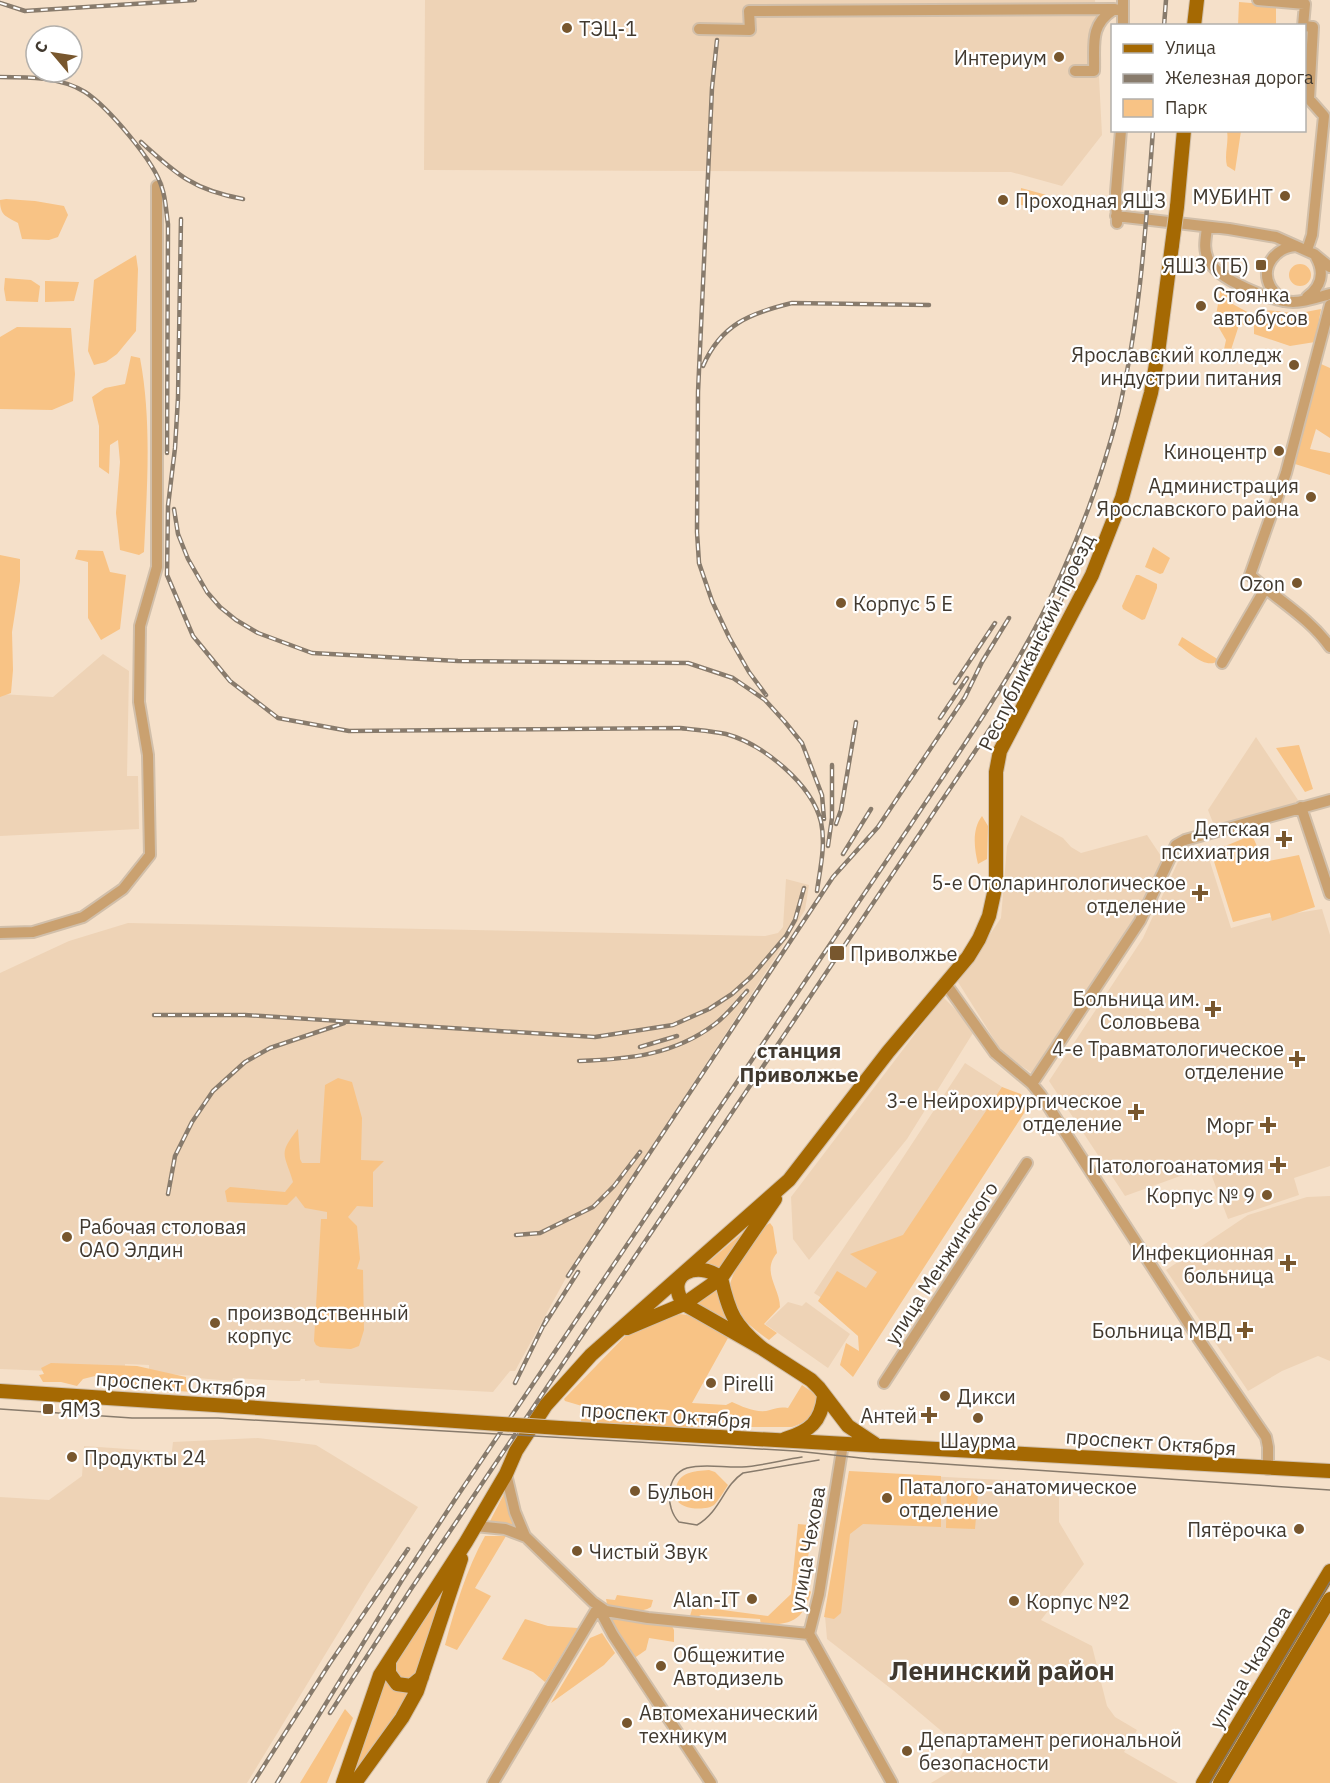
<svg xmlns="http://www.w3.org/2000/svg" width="1330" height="1783" viewBox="0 0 1330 1783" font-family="'IBM Plex Sans',sans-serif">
  <rect width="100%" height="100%" fill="#f5e0c9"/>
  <path fill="#eed3b6" d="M425,0H1095L1102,135L1062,186L1011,172L424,170Z
    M103,654L129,671L127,776H138L139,829L0,836V694L53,697Z
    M1256,737L1298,800L1295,805L1215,828L1208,810Z
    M1021,815L1063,838L1071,847L1081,853L1147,835L1165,862L1137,918L1033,1074L1002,1052L958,982L1001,918L1007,846Z
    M1206,849L1231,928L1266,918L1322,909L1330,935V1166L1294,1178L1299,1195L1228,1219L1208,1166L1125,1196L1049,1081L1143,938L1182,853Z
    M786,879L809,885L805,910L773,961L598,1229L577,1266L573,1265L515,1371H510L493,1392L320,1383L319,1380L305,1381V1379H301L300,1381H289L233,1378L232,1381L197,1378V1376L149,1373V1365L125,1364V1370L50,1371L0,1369V973L69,941L128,923L765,936L778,933L783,927Z
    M943,997L962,1016L973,1033L907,1139L809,1260L793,1239L791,1197Z
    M965,1063L1010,1092L859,1322L814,1293Z
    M1330,1196V1361L1318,1356L1282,1371L1248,1391L1166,1270L1248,1215L1307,1197Z
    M788,1302L802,1306L806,1302L850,1334L828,1368L765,1324Z
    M258,1438L316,1445L418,1507L368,1584L247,1783H0V1497L49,1500L82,1476L84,1446L156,1451V1458L171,1459L173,1442Z
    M849,1472L1059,1483V1522L1084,1564L1041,1620L1092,1646L1107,1706L1115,1717L1137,1730L1124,1752L1178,1783H931L954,1769L964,1750L894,1691L827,1639L825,1616Z"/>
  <path fill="#f8c385" d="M1239,2L1276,5V25L1238,26Z
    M1227,131H1241L1235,171L1227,166C1224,154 1229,143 1227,131Z
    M1021,188L1054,197L1048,207L1020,205Z
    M6,199L35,201L64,206L68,215L58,237L49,240L22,239L18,223C6,216 0,216 0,200Z
    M136,255L138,269L136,331L117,354L106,362L94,365L88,351L94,280Z
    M1289 275a11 11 0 1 1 22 0a11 11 0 1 1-22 0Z
    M5,278L31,280L40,286L38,302L6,301L4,289Z
    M45,281L79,282L74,301L45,302Z
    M1221,287L1230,296L1229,302L1251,314C1266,306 1284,314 1301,313C1307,312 1314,310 1321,309L1315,342L1290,346L1254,334V324L1239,325L1229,356L1223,354L1226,340L1215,321Z
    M17,327L71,328L75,374L73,401L52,410L0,409V337Z
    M131,356L140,358C152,421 147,488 144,552L139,555L120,550L116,513L120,462L118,440L110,445L109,474L99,467V426L92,397L105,388L125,384Z
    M1321,364L1330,368V438L1316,429L1310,449L1330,453V475L1295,464Z
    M1153,547L1170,558L1163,573L1160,574L1145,567Z
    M78,550L103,551L110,572L126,575L120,629L101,640L88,618V562L75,559Z
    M0,555L20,559V581L12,632L13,670L11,693L0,697Z
    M1136,575H1139L1157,584V588L1145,619L1142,620L1123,609L1122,606Z
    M1182,637L1219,660C1207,671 1189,652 1178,645Z
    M1299,745L1313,789L1305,792L1276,748Z
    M982,816L988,826L987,859L978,864C974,848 972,829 982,816Z
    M1252,835L1264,862L1299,855L1315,907L1272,921L1270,913L1233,922L1211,852Z
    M338,1078L352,1082L362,1118L361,1160L384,1161L373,1172V1207L357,1206L348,1217L357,1226L360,1259L357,1269L363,1270L364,1330L359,1346L351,1349L320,1347L316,1345L314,1341L321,1219H327V1212L305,1208L296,1196L287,1205L227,1202L225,1191L230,1187L285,1192L293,1182C285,1154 277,1155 298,1129L300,1159L302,1163H320L325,1085Z
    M1002,1087L1021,1094L1028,1107L853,1377L840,1365L846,1343L859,1351L858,1336L818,1301L837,1271L866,1288L877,1272L850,1254L903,1235Z
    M754,1223L721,1270L707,1263Z
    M770,1223L773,1227L777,1253C761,1272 780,1288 780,1307L764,1324L777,1333L769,1340C706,1296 729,1278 765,1226Z
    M718,1285L735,1327L691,1304Z
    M676,1314C694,1313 710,1325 726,1333L728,1338L692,1403L726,1405L732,1402C743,1407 758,1414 770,1410C777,1408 780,1407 788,1408L802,1385L815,1394L818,1402C812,1417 808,1422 792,1427H677L581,1422L582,1406L565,1401L564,1399L629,1332Z
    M51,1363L137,1366L186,1377V1383L193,1392L101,1386L95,1376L83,1379L77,1386L61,1382H43L39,1375L44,1374L41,1368Z
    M709,1470L715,1472L728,1485C724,1491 719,1500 714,1505C706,1511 679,1510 676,1498C675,1497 676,1490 676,1489C678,1472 694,1471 709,1470Z
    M849,1471L941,1476V1527L863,1524L850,1534L841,1613L834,1619L824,1617Z
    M947,1482H979L975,1529L946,1528Z
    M506,1490L516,1528L489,1523Z
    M798,1524L820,1526V1532L812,1536L803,1583L811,1592C802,1623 791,1624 761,1625L760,1619L701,1615L695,1618L690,1616L693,1606L768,1616L791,1594Z
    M485,1536H506L475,1588L491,1596L457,1650L445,1645C455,1608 466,1570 485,1536Z
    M446,1588L420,1676L408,1682L396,1676L395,1663Z
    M617,1595L653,1600L651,1607C640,1614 617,1612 607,1604L606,1599L615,1600Z
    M1330,1611V1783H1228Z
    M616,1618L672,1626L674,1630V1642L649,1638L646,1650L633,1659L611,1621Z
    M525,1619L548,1626L578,1628L545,1682L533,1672L502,1659Z
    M602,1633L615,1653L604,1665L551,1703L590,1638Z
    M385,1679C391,1690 400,1694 412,1693L352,1779Z
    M345,1709L353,1718L327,1783H300Z"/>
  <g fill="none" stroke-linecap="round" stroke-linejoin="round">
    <g stroke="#d1bfaa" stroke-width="14">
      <path id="minor" d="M1123,0V26
        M1258,0L1305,4L1303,26
        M1304,26L1313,27L1309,99L1324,116L1312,235L1307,250
        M699,29L750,30L749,11L1114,9L1123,11
        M1075,71H1094C1095,45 1089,26 1113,10
        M1116,216L1229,229L1276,237L1314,254L1330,267
        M1117,223L1116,192L1121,130
        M1207,227C1206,238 1203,248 1208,259C1217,280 1271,301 1293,302C1305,302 1319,297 1330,294
        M1307,297C1321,287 1325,273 1316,257
        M1283,301C1279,296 1273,292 1270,286C1260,267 1276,247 1296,246
        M1330,305L1286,473L1250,575C1277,600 1309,617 1330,647
        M1222,663L1265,589
        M1301,807L1330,894
        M0,933L33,932L83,917L123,889L150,855L148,755L139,702L140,626L157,567V186
        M946,984L995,1053L1032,1084L1041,1095L1198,1338L1266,1437L1268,1447V1469
        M1032,1084L1140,921L1176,845L1185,840L1330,800
        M884,1383L1027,1163
        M843,1444L819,1594L809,1634L892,1783
        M506,1474L515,1512L525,1536
        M475,1526L505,1529L526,1537L593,1602L606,1611L648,1618L809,1634
        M598,1607L613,1635L711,1783
        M493,1783L598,1607"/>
    </g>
    <g stroke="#d1bfaa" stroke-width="16">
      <path id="major" d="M1194,26L1197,0
        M1177,207L1184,130
        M627,1328L684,1304L721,1278L775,1199
        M763,1349C734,1325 729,1313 721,1278C697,1259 663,1275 684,1304L763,1349L811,1380L819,1388L848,1426L875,1444
        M0,1391L441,1420
        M560,1428L1330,1471
        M785,1439C810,1431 821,1422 824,1396
        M389,1661V1673L397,1684L411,1686L422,1677
        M343,1783L380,1675L466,1542L506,1474L516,1451L546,1405L591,1355L789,1180L888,1052L968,957L979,939L989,916L996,884V772L1000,751L1092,575L1122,498L1151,393L1158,353L1172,245
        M355,1783L402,1718L417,1691L461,1559
        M1203,1783L1330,1571
        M1220,1783L1330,1599"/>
    </g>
    <use href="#minor" stroke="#caa170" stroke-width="10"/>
    <use href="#major" stroke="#a56903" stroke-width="14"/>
    <path stroke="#887b6c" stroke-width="1.5" d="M0,1409L132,1418H218L796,1451L870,1459L1330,1490
      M802,1457C782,1460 762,1466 742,1467C725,1468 704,1463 687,1468C665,1475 665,1508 679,1522L697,1525C721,1511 723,1486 743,1473L819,1460
      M1210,1783L1330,1582"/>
    <g stroke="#887b6c" stroke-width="4.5">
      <path id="rail" d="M0,3L25,11L195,0
        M1164,26L1166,0
        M717,40L712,88L698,392L697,532L699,563L712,601L729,637L749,672L766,695
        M0,77C28,77 61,77 85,92C108,107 155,162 162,188C166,199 166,212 168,224L167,453
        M141,142C177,175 194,190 243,199
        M181,219L178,398L175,448L168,506L167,575L193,636L230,681L278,718L349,731L680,728C695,730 711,731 726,734C763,744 812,784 821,822C826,845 820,869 817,891
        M703,366C721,324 751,313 792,303L929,305
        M174,509L178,534L188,559L207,592L220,607L236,620L258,633L312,653L458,661L688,663L733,678L765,700L785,722L802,743L822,795L824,819
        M955,683L995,623
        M940,718L967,678
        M836,824L841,810L856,722
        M828,846L832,818V765
        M843,854L871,809
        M154,1015H245L595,1037L673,1025L709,1009L732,994L751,977L786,936L795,920L804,888
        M640,1047L677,1036
        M579,1061C630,1059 674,1055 715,1024C727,1015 737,1002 747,991
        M168,1194L175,1156L192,1122L213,1091L245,1062L270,1048L344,1023
        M516,1235L540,1233L593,1207L614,1186L640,1152
        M568,1276L833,877L878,827L965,697L982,662L1009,618
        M544,1325L578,1272
        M515,1383L547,1318
        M330,1713L411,1589L921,832C960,772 1004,713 1037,650C1055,616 1070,581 1083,545
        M253,1783L330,1663L408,1549
        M277,1783L402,1580L456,1498L910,826C964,744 1023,663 1062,573C1085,522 1104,468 1118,414C1140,322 1146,225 1153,130"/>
    </g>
    <use href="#rail" stroke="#fff" stroke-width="2" stroke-dasharray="7" stroke-linecap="butt"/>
    <g stroke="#d1bfaa" stroke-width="16" stroke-linecap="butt">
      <path id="major-bridge" d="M1172,245L1177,207
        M441,1420L560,1428"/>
    </g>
    <use href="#major-bridge" stroke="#a56903" stroke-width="14"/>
  </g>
  <g fill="#78572e" stroke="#fff" stroke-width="2">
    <circle cx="567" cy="28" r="6"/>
    <circle cx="1059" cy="57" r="6"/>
    <circle cx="1285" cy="196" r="6"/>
    <circle cx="1003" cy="200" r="6"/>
    <rect x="1255" y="259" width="12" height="12" rx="3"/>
    <circle cx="1201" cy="306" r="6"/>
    <circle cx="1294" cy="365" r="6"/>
    <circle cx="1279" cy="451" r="6"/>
    <circle cx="1311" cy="497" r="6"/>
    <circle cx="1297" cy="583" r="6"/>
    <circle cx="841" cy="603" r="6"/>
    <path d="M1281 830h6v6h6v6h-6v6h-6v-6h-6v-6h6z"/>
    <path d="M1197 884h6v6h6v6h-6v6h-6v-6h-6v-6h6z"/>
    <rect x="829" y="945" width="16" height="16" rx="3"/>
    <path d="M1210 1000h6v6h6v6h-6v6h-6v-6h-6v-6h6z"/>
    <path d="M1294 1050h6v6h6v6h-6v6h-6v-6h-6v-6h6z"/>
    <path d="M1133 1103h6v6h6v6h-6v6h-6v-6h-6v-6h6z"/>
    <path d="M1265 1116h6v6h6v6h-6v6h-6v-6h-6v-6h6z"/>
    <path d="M1275 1156h6v6h6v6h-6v6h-6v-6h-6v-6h6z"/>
    <circle cx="1267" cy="1195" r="6"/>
    <circle cx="67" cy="1237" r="6"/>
    <path d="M1285 1254h6v6h6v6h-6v6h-6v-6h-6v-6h6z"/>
    <circle cx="215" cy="1323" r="6"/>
    <path d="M1242 1321h6v6h6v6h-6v6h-6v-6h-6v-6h6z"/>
    <circle cx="711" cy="1383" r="6"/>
    <circle cx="945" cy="1396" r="6"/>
    <rect x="42" y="1403" width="12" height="12" rx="3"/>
    <path d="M926 1406h6v6h6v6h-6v6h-6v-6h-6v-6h6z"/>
    <circle cx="978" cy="1418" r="6"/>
    <circle cx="72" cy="1457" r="6"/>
    <circle cx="635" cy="1491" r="6"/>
    <circle cx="887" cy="1498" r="6"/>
    <circle cx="1299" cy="1529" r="6"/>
    <circle cx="577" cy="1551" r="6"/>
    <circle cx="752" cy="1599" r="6"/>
    <circle cx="1014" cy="1601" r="6"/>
    <circle cx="661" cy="1666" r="6"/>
    <circle cx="627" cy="1723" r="6"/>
    <circle cx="907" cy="1751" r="6"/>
  </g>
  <g text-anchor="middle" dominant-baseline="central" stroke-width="4.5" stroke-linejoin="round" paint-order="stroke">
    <g font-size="20" fill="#41392f" stroke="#fff" text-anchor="end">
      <text x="579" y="28" text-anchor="start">ТЭЦ-1</text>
      <text x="1047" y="57">Интериум</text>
      <text x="1273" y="196">МУБИНТ</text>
      <text x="1015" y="200" text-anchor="start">Проходная ЯШЗ</text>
      <text x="1249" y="265">ЯШЗ (ТБ)</text>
      <text x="1213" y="294" text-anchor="start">Стоянка<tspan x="1213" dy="23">автобусов</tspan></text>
      <text x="1282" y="354">Ярославский колледж<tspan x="1282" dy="23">индустрии питания</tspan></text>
      <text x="1267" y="451">Киноцентр</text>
      <text x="1299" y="485">Администрация<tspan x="1299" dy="23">Ярославского района</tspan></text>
      <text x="1285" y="583">Ozon</text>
      <text x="853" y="603" text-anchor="start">Корпус 5 E</text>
      <text x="1270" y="828">Детская<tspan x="1270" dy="23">психиатрия</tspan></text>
      <text x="1186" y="882">5-е Отоларингологическое<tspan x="1186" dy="23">отделение</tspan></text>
      <text x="850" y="953" text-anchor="start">Приволжье</text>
      <text x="1200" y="998">Больница им.<tspan x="1200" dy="23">Соловьева</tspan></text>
      <text x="1284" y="1048">4-е Травматологическое<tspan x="1284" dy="23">отделение</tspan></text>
      <text x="1122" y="1100">3-е Нейрохирургическое<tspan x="1122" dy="23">отделение</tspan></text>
      <text x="1254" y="1125">Морг</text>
      <text x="1264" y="1165">Патологоанатомия</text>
      <text x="1255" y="1195">Корпус № 9</text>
      <text x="79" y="1226" text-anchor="start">Рабочая столовая<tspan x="79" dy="23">ОАО Элдин</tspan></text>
      <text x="1274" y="1252">Инфекционная<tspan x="1274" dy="23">больница</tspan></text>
      <text x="227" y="1312" text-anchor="start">производственный<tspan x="227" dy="23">корпус</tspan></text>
      <text x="1232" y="1330">Больница МВД</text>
      <text x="723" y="1383" text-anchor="start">Pirelli</text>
      <text x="957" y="1396" text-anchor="start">Дикси</text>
      <text x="60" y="1409" text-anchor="start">ЯМЗ</text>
      <text x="917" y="1415">Антей</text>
      <text x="978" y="1440" text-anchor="middle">Шаурма</text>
      <text x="84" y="1457" text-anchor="start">Продукты 24</text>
      <text x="899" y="1486" text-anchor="start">Паталого-анатомическое<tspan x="899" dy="23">отделение</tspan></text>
      <text x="647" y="1491" text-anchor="start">Бульон</text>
      <text x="1287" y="1529">Пятёрочка</text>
      <text x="589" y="1551" text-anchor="start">Чистый Звук</text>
      <text x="740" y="1599">Alan-IT</text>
      <text x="1026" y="1601" text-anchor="start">Корпус №2</text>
      <text x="673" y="1654" text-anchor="start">Общежитие<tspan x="673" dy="23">Автодизель</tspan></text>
      <text x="639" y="1712" text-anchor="start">Автомеханический<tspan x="639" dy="23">техникум</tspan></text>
      <text x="919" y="1739" text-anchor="start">Департамент региональной<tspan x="919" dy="23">безопасности</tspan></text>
    </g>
    <g font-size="20" fill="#41392f" stroke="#fff">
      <text transform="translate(1036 642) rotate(-64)">Республиканский проезд</text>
      <text transform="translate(941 1263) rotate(-57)">улица Менжинского</text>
      <text transform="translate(181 1384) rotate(4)">проспект Октября</text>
      <text transform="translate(666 1415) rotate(4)">проспект Октября</text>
      <text transform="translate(1151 1442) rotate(4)">проспект Октября</text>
      <text transform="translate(807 1549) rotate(-80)">улица Чехова</text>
      <text transform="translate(1250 1667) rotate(-59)">улица Чкалова</text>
    </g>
    <g font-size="21" font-weight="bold" fill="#41392f" stroke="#fff">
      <text x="799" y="1050">станция<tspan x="799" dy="24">Приволжье</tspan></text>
    </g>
    <g font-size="26" font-weight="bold" fill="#41392f" stroke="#fff">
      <text x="1002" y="1670">Ленинский район</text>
    </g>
  </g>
  <rect x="1111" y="24" width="195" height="108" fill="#ffffff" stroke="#b3b0ac" stroke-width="1.5"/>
  <rect x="1123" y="44" width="30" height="9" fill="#a56903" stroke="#b3b0ac" stroke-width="1.5"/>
  <text x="1165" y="54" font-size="18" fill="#41392f">Улица</text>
  <rect x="1123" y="74" width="30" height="9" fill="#887b6c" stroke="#b3b0ac" stroke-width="1.5"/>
  <text x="1165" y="84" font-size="18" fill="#41392f">Железная дорога</text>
  <rect x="1123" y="99" width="30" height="18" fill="#f8c385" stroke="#b3b0ac" stroke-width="1.5"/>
  <text x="1165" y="114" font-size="18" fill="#41392f">Парк</text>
  <g transform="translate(54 54) rotate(299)"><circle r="28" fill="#ffffff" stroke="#b3b0ac" stroke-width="1.5"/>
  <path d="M0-4.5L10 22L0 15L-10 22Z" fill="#78572e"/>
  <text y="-9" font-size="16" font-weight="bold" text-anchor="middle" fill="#41392f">С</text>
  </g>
</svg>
